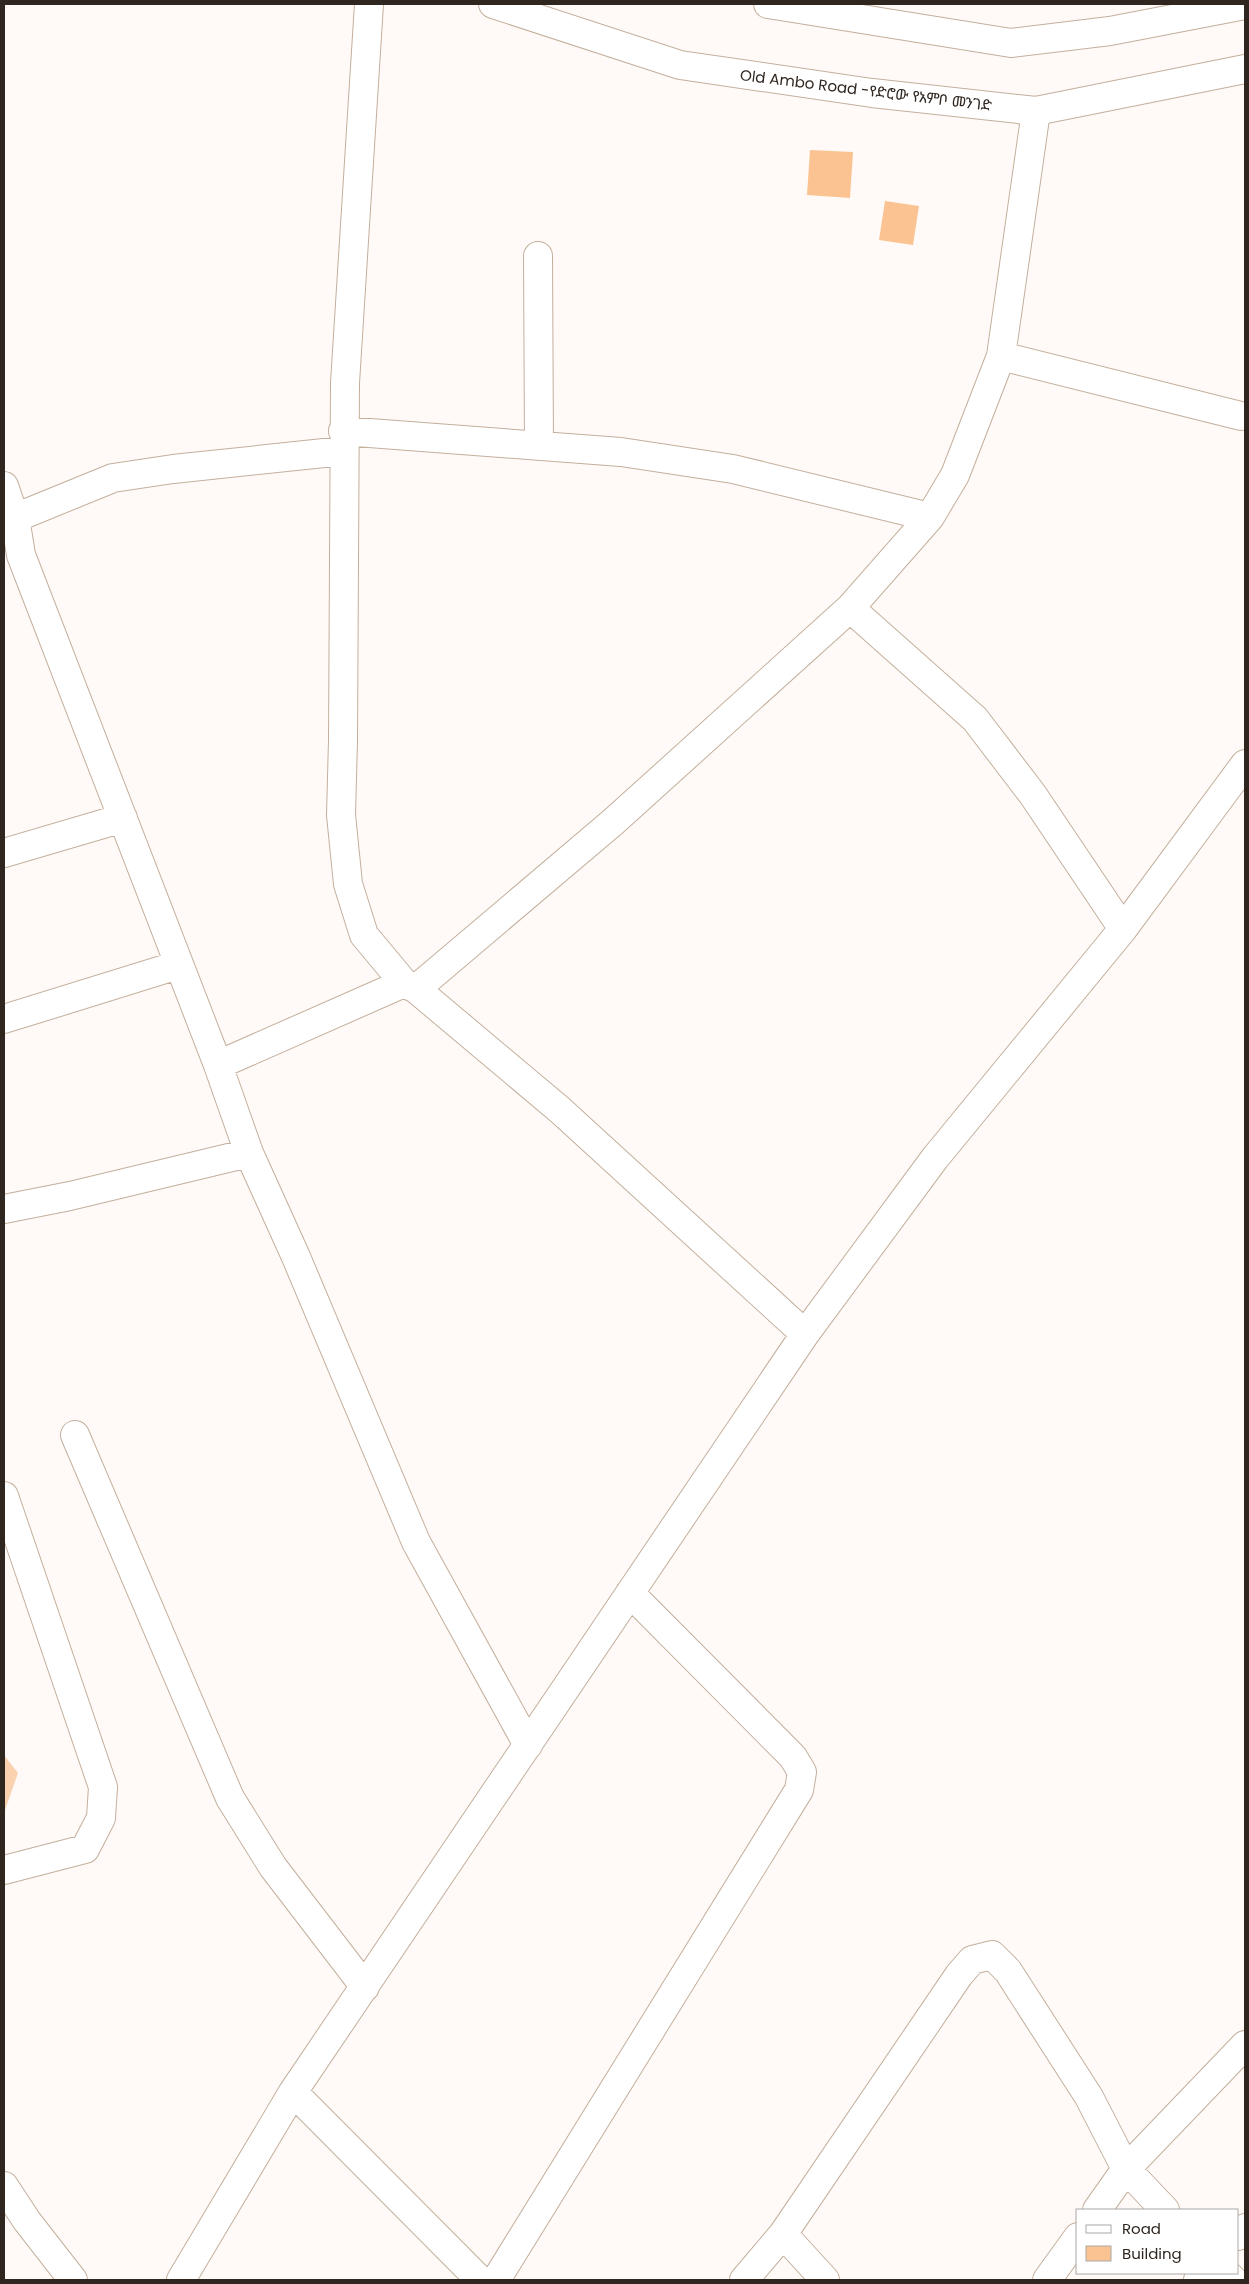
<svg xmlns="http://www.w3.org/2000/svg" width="1249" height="2284" viewBox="0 0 1249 2284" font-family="Poppins,'Noto Sans Ethiopic',sans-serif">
  <rect width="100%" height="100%" fill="#fffaf7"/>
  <path fill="#fbd2b0" d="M4,1755L18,1773L4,1813Z"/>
  <path fill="#fbc392" d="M810,150L853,152L850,198L807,195Z
    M885,201L919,206L913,245L879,240Z"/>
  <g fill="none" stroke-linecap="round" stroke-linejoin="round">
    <g stroke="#c4af9d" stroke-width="30">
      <path id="street" d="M369,4L345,383L343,740L341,815L348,884L364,935L404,983L416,989L560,1110L805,1334
        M538,256L539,446
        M1001,356L1241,416
        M343,431L621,452L733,469L930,517
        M4,486L15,518L21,555L218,1065L249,1153L296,1257L416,1542L528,1745
        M15,518L113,478L173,469L343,451
        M850,608L975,719L1033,795L1123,929
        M4,853L123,818
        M416,989L613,822L850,608L930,517L955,475L1001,356L1036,111
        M4,1019L178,965
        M218,1065L404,983
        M4,1209L70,1196L249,1153
        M75,1435L230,1798L273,1867L365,1987
        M4,1496L103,1787L101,1818L85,1849L4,1870
        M293,2092L480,2280
        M4,2186L27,2221L73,2280
        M1097,2210L1126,2169L1245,2045
        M783,2234L825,2280
        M1238,2236L1245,2228
        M1226,2273L1233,2280
        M181,2280L293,2092L805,1334L935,1158L1123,929L1245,764
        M496,2280L799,1790L802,1772L793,1757L630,1593
        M744,2280L783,2234L959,1975L972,1960L992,1955L1008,1971L1089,2097L1126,2169L1165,2210
        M1047,2280L1078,2237
        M1198,2280L1204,2273"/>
    </g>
    <g stroke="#c4af9d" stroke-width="30">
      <path id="primary" d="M493,4L680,65L872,93L1036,111L1245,69
        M768,4L1011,43L1110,31L1245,5"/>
    </g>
    <use href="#street" stroke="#fff" stroke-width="28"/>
    <use href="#primary" stroke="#fff" stroke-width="28"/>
  </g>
  <g text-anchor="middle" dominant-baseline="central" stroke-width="5" stroke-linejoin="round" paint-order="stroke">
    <g font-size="15" fill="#2f2620" stroke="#fff">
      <text transform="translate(866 90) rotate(7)">Old Ambo Road -የድሮው የአምቦ መንገድ</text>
    </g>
  </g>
  <rect width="1249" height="2284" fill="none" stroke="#2f2620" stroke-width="10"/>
  <rect x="1076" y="2209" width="162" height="65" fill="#ffffff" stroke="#aca8a6"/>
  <rect x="1086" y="2225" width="25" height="8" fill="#ffffff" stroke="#aca8a6"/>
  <text x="1122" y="2234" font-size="15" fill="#2f2620">Road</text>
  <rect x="1086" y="2246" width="25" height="15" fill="#fbc392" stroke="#aca8a6"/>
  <text x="1122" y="2259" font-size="15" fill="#2f2620">Building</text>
</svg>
